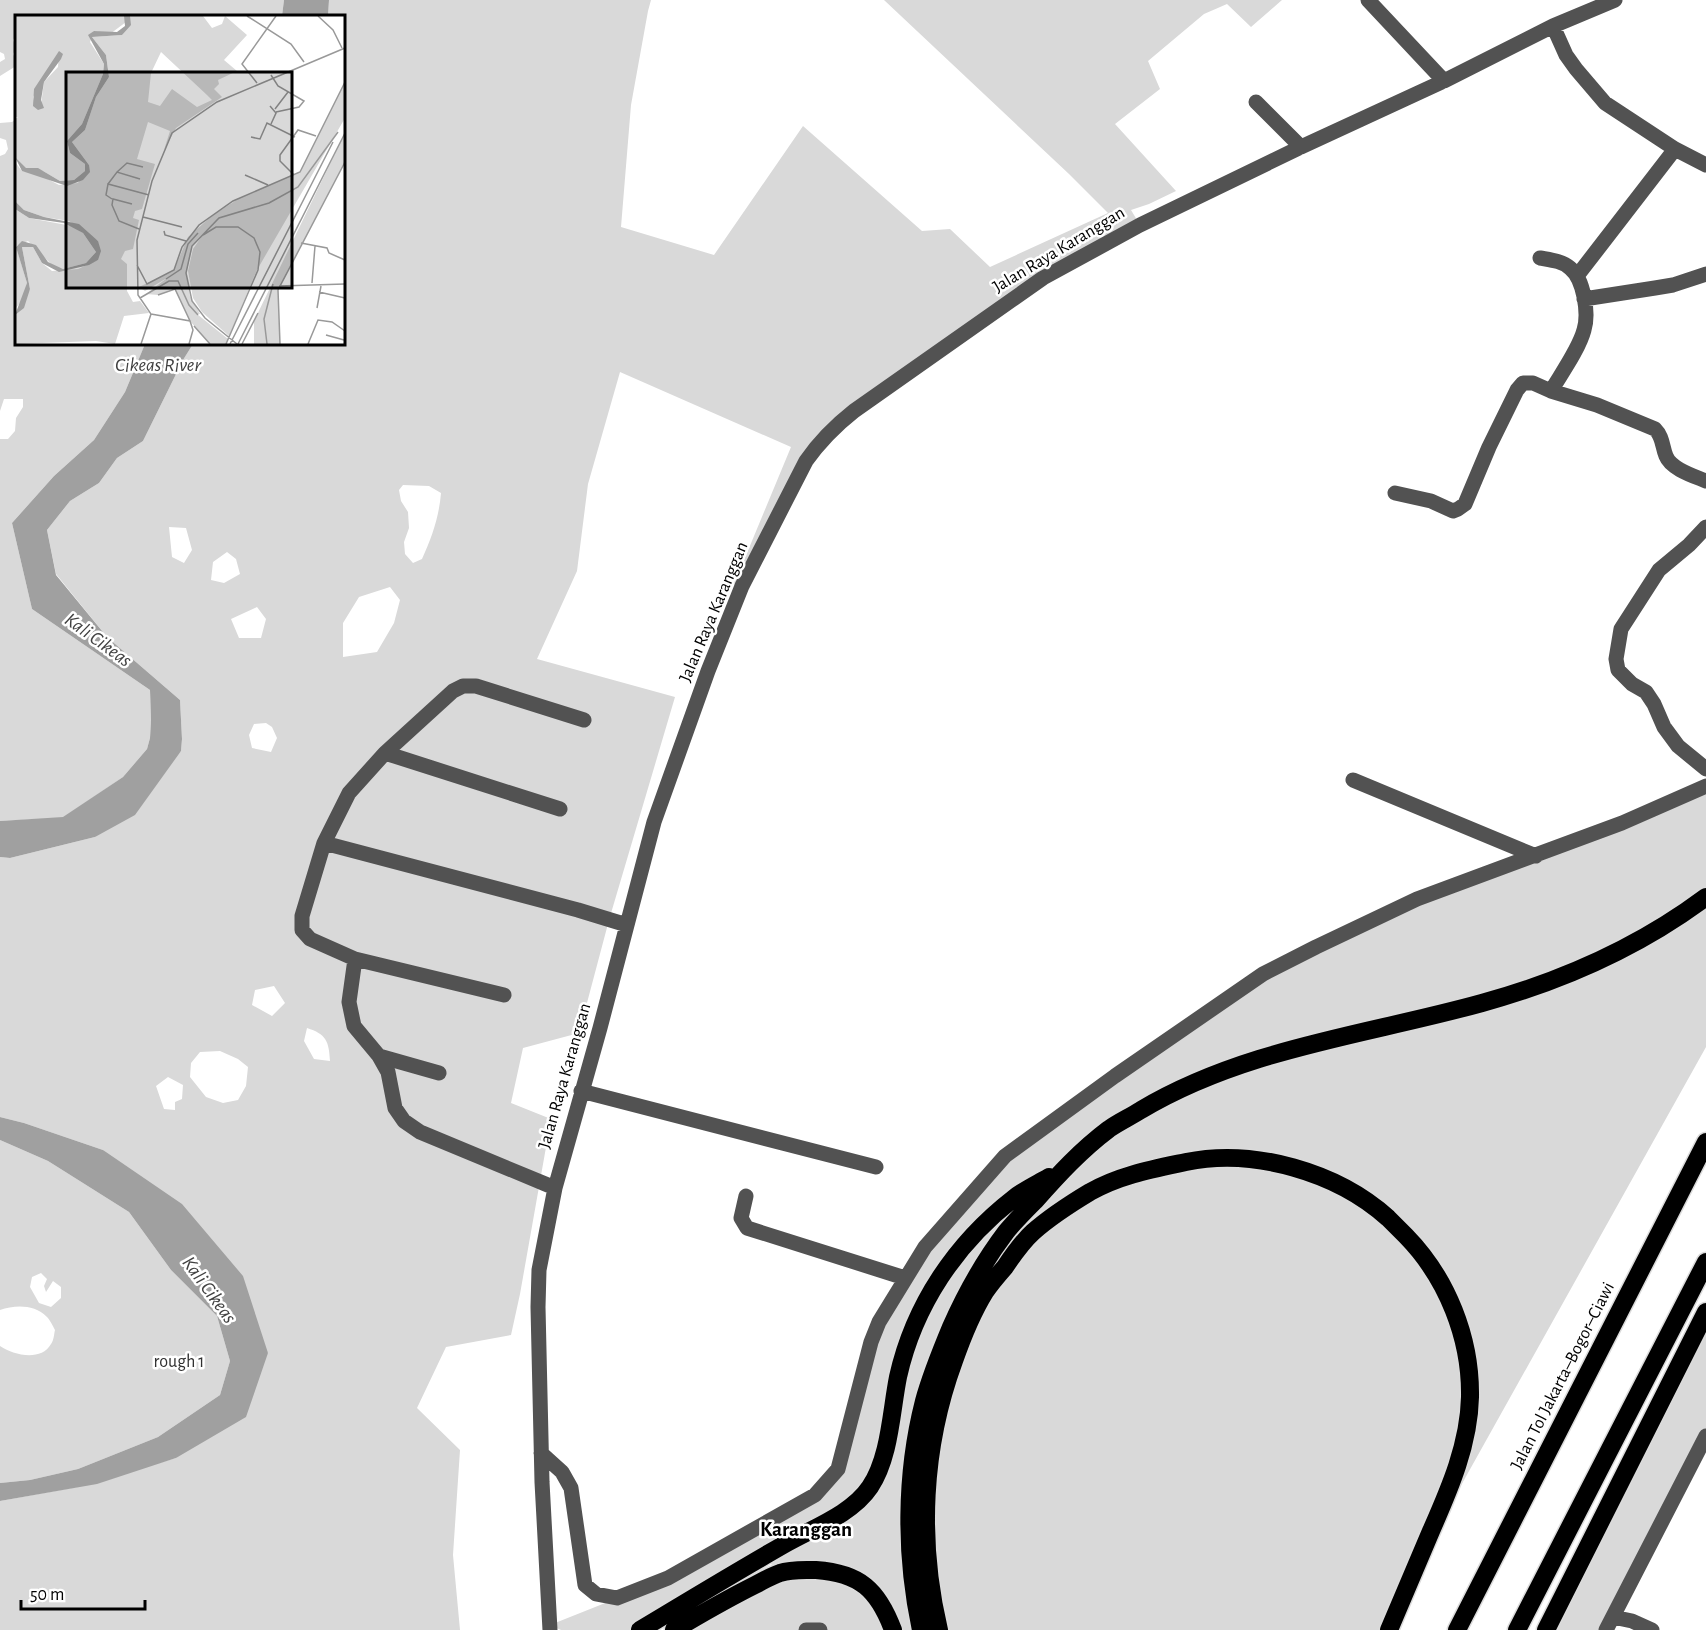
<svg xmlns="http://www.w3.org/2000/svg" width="1706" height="1630" viewBox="0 0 1706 1630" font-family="'Alegreya Sans',sans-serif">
  <rect width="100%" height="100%" fill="#fff"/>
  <path fill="#d9d9d9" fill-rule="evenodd" d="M0,0H284L282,16H16V35L13,40L16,48L13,54L15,58H16V66L0,76V62L5,59L4,54L0,52Z
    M329,0H651L648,11L631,105L621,227L714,255L803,126L922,231L950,229L990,267L1108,213L1069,174L884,0H1282L1251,27L1227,4L1204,14L1148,61L1160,89L1115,124L1176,191L1149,204L1131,210L1140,225L1043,278L819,443L742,586L731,584L742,565L791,447L620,372L588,484L577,571L537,659L675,697L609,920L579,1033L523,1048L511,1103L551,1119L520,1294L511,1335L446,1347L417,1408L460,1450L453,1555L460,1630H0V1501L77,1487L176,1458L268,1353L103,1150L24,1123L0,1117V857L10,858L95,837L181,751L182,739L180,700L107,637L56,574L47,530L70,501L99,483L117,458L143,441L183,360L193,344H344V16H328ZM403,485L429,486L441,493C439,517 432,537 422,559L413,563L405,554L404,542L409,528L408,512L401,501L399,490ZM169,527L186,528L192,550L184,563L172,557ZM227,552L236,559L240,574L224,583L211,580L213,562ZM390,587L400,600L394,623L377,652L343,657V623L359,597ZM257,607L266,619L261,638H239L231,619ZM266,723L272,727L277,738L271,752L252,748L249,735L254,724ZM274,986L285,1003L272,1016L252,1005L255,990ZM307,1028C326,1034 329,1041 330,1061L314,1059L304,1041ZM220,1051L238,1059L248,1067L246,1086L238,1100L223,1103L206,1097L190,1077L191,1063L200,1052ZM168,1077L183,1085L182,1099L175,1102V1110L164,1109L156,1086Z
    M16,119V344H145L125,392L94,440L54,476L12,523L32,609L150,690L151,720L150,738L147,749L123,777L63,818L0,821V439H8L15,431L16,418L23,407V399H4L0,411V156L5,154L8,149L6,140L0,138V123L12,122Z
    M1706,786V1047L1459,1489L1453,1493L1448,1492L1389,1630H939L931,1597L926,1549V1501L944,1388L963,1334L985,1292L1031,1234L1007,1232C997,1246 987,1259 978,1273C915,1374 893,1515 921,1630H674L717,1604L779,1573L764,1556L640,1630H561L550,1625L668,1578L816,1495L838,1469L871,1342L879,1322L925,1247L1005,1156L1115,1076L1263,974L1316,947L1417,899L1536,856ZM1440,1014L1229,1070H1228L1275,1053Z
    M0,1140L48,1161L129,1212L171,1270L217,1316L230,1361L220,1395L158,1437L78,1469L30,1480L0,1483V1346C13,1355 41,1362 51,1344C54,1340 54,1334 55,1330C53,1326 50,1320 47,1317C34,1304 15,1305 0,1310ZM41,1273L47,1279L44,1286L46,1292L53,1281L61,1287V1298L51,1307L39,1303L30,1287L32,1277Z
    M1706,1312V1436L1606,1630H1546Z"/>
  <path fill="#a0a0a0" d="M284,0H329L328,16H282Z
    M145,344H193L183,360L143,441L117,458L99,483L70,501L47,530L56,575L107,637L180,700L182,739L181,751L135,815L95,837L10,858L0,857V821L63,817L123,777L147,749L150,738L151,720L150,690L32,609L12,523L54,476L94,440L125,392Z
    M0,1117L24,1123L103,1150L182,1204L243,1276L268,1353L246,1417L176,1458L97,1484L0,1501V1483L30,1480L78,1469L158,1437L220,1395L230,1361L217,1316L171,1270L129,1212L48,1161L0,1140Z"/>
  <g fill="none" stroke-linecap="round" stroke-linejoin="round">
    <g stroke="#dbdbdb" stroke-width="21">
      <path id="highway" d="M640,1630C688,1601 736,1572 785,1544C813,1528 852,1514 870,1487C890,1457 891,1412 898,1377C914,1305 956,1243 1014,1198C1024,1190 1037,1184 1049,1177
        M674,1630C701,1614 727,1599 755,1585C763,1581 771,1576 780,1573C791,1569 804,1570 816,1570C860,1573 878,1590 893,1630
        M921,1630C905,1556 905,1475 924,1401C931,1375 941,1351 951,1327C966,1293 984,1261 1006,1232C1015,1221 1025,1211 1035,1201C1058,1175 1081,1150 1109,1129C1119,1122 1130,1117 1141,1110C1245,1048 1367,1035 1482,1003C1562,981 1639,947 1706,897
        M939,1630C918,1541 922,1448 954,1361C962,1338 972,1313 985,1292C991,1283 998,1275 1005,1267C1013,1255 1022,1242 1033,1232C1050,1217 1070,1204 1090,1192C1120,1175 1153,1169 1186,1162C1254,1148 1337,1172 1388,1218C1394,1224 1400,1230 1406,1236C1447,1278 1471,1338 1470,1397C1469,1444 1450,1488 1431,1531C1417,1564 1403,1597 1389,1630
        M1457,1630L1706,1142
        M1517,1630L1706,1262
        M1546,1630L1706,1312"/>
    </g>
    <path stroke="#525252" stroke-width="15" d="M1368,0L1444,81
      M1553,26L1566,55L1576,69L1605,103L1675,149L1706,165
      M1256,102L1301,147
      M1540,258C1551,260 1562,261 1570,268C1584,279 1589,314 1584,330C1579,349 1561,374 1551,391
      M1577,276L1675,149
      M1584,299L1655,288L1673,285L1706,274
      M1395,493L1431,501L1453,511L1458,509L1465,504L1489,447L1517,390L1523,383H1533L1551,391L1597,405L1655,429C1663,437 1662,446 1666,456C1671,469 1694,476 1706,481
      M1706,527L1689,545L1659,570L1621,629L1616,659L1618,670L1632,684L1646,692L1654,704L1664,727L1678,746L1706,769
      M385,753L453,691L463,686H476L584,720
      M1353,780L1536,856
      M324,843L349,793L385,753L560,809
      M355,959L310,939L302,930V916L324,843L578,910L627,925
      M504,995L355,959L349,1002L354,1026L379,1056L388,1072L395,1108L404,1121L420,1132L555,1188
      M379,1056L439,1073
      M581,1091L876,1167
      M746,1196L741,1218L747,1228L905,1278
      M541,1453L562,1472L571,1488L585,1585L596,1594L617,1598L668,1578L815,1495L838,1469L871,1342L879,1322L925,1247L1005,1156L1115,1076L1263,974L1316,947L1417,899L1622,823L1706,786
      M1613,1617L1632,1621L1652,1630
      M550,1630L542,1482L538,1307L539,1270L555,1188L600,1028L654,822L708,671L742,586L806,461C820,441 835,426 854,411L1043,278L1140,225L1301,147L1444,81L1553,26L1615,0
      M806,1630H820
      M1606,1630L1706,1436"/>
    <use href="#highway" stroke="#000" stroke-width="18"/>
  </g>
  <g text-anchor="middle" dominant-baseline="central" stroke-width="5" stroke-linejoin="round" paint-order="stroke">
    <g font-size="18" fill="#000" stroke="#fff">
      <text transform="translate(1059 250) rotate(-31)">Jalan Raya Karanggan</text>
      <text transform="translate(714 612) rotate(-67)">Jalan Raya Karanggan</text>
      <text transform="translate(565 1076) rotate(-74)">Jalan Raya Karanggan</text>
      <text transform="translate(1563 1376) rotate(-63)">Jalan Tol Jakarta–Bogor–Ciawi</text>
    </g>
    <g font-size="18" fill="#303030" stroke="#fff">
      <text x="179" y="1362">rough 1</text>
    </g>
    <g font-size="20" font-style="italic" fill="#414141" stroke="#fff">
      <text x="158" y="365">Cikeas River</text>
      <text transform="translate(98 640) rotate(36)">Kali Cikeas</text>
      <text transform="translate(209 1290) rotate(54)">Kali Cikeas</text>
    </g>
    <g font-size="21" font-weight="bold" fill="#000" stroke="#fff">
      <text x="806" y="1529">Karanggan</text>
    </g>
  </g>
  <g transform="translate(15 15)">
    <rect width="330" height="330" fill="#fff"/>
    <path d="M0,1H109L111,7L95,19L79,16L75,27L89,49L88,59L67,109L52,126L55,138L70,149V156L59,165L45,166L28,156L11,154L0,142V104L3,102H0ZM44,37L43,52L29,67L26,90L19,87L18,82ZM115,1H188L197,13L207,9L210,1L232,20L209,45L222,56L203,65L204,69L199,74L207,82L161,113L149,135L155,116L133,107L122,144L140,149L127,194L120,196L118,203L124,205L118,234L110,236L106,244L112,249V276L118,287L125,286L134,298L109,301L100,329L81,326L0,329V300L15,274L7,232H18L27,248L37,256L63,254L83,245V226L54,206L29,202L9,195L0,186V147L7,156L21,158L44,170L63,168L74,150L57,127L70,115L81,82L94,62L91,40L77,22L107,20ZM146,37L192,80L197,85L182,92L157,74L145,91L133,87L136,58ZM330,67V103L242,255L214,321L187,297L178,283L173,256L178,234L187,221L177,231L171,258L175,281L185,299H182L213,324L211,329H195L175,306L159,273L143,280L131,279L152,263L130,276L124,272L159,255L173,222L198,200L225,183L285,157ZM330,118V147L263,275L265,329H239V306ZM0,194L14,203L57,211L68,218L81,237L71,248L48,254L38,251L13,226L1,231L12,268L10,282L0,294Z" fill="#d9d9d9" fill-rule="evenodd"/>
    <path d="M109,1H115L116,10L107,20L77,22L91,40L94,62L81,82L70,115L57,127L74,150L75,157L68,165L52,171L7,156L0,142L11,153H23L45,166L59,165L70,156V149L55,138L52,126L67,109L88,59L89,49L73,20L79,16L102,17L110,11ZM44,36L48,39L46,44L29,67L26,85L29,93L23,95L18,91L19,74ZM0,186L9,195L29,202L64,209L83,226L86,236L83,245L74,250L44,257L27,248L18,232H7L15,274L9,293L0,300L12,268L1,232L7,226L21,230L33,247L48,254L71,248L81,237L68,218L49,208L14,203L0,194Z" fill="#a0a0a0"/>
    <path fill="none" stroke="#999" stroke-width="1.5" d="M232,1L276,29L289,47M303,1L318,15L327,33M256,60L263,71L289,86L284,92L261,97M242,68L227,49L261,1M255,91L261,98L256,109M260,94L273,77M236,122L245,124L252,108L280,122M102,157L112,148L128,152M230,160L253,170M279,160L265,146V140L283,115L301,121M93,169L102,157L125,164M97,184L91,180L93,169L134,180M117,189L98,184L97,190L104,206L124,214M128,202L167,212M149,216L150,220L171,226M188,220L201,212H223L239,223L245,237L243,255L211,329M286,228L312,233L314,238L330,245M122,250L132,269L159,255L167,232L184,210L218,186L285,157L330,67M151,264L166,254L173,229L183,218M297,268L300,231M264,271L330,269M304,277L330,283M143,280L160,274L175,306M125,283L154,266H163L174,290L183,300M302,293L306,271M136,299L175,306L178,315L174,329M179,311L195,329M311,320L329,325M126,329L136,299L123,280L122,225L137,166L157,118L202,87L330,33M215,329L318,127M222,329L190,303L177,286L171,258L177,231L204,203L254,188L283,172L323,117M223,329L330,118M227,329L243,298M252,329L249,304L258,269M265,329L263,275L330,147M293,329L303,305L317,307L330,316"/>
    <path fill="#000" fill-opacity="0.15" stroke="#000" stroke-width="3" d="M51,57H277V273H51Z"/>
    <rect width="330" height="330" fill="none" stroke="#000" stroke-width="3"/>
  </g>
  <path d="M21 1600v9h124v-9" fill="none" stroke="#000000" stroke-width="3"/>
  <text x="30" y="1600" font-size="18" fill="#000000" stroke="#ffffff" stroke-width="4.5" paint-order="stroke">50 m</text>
</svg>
